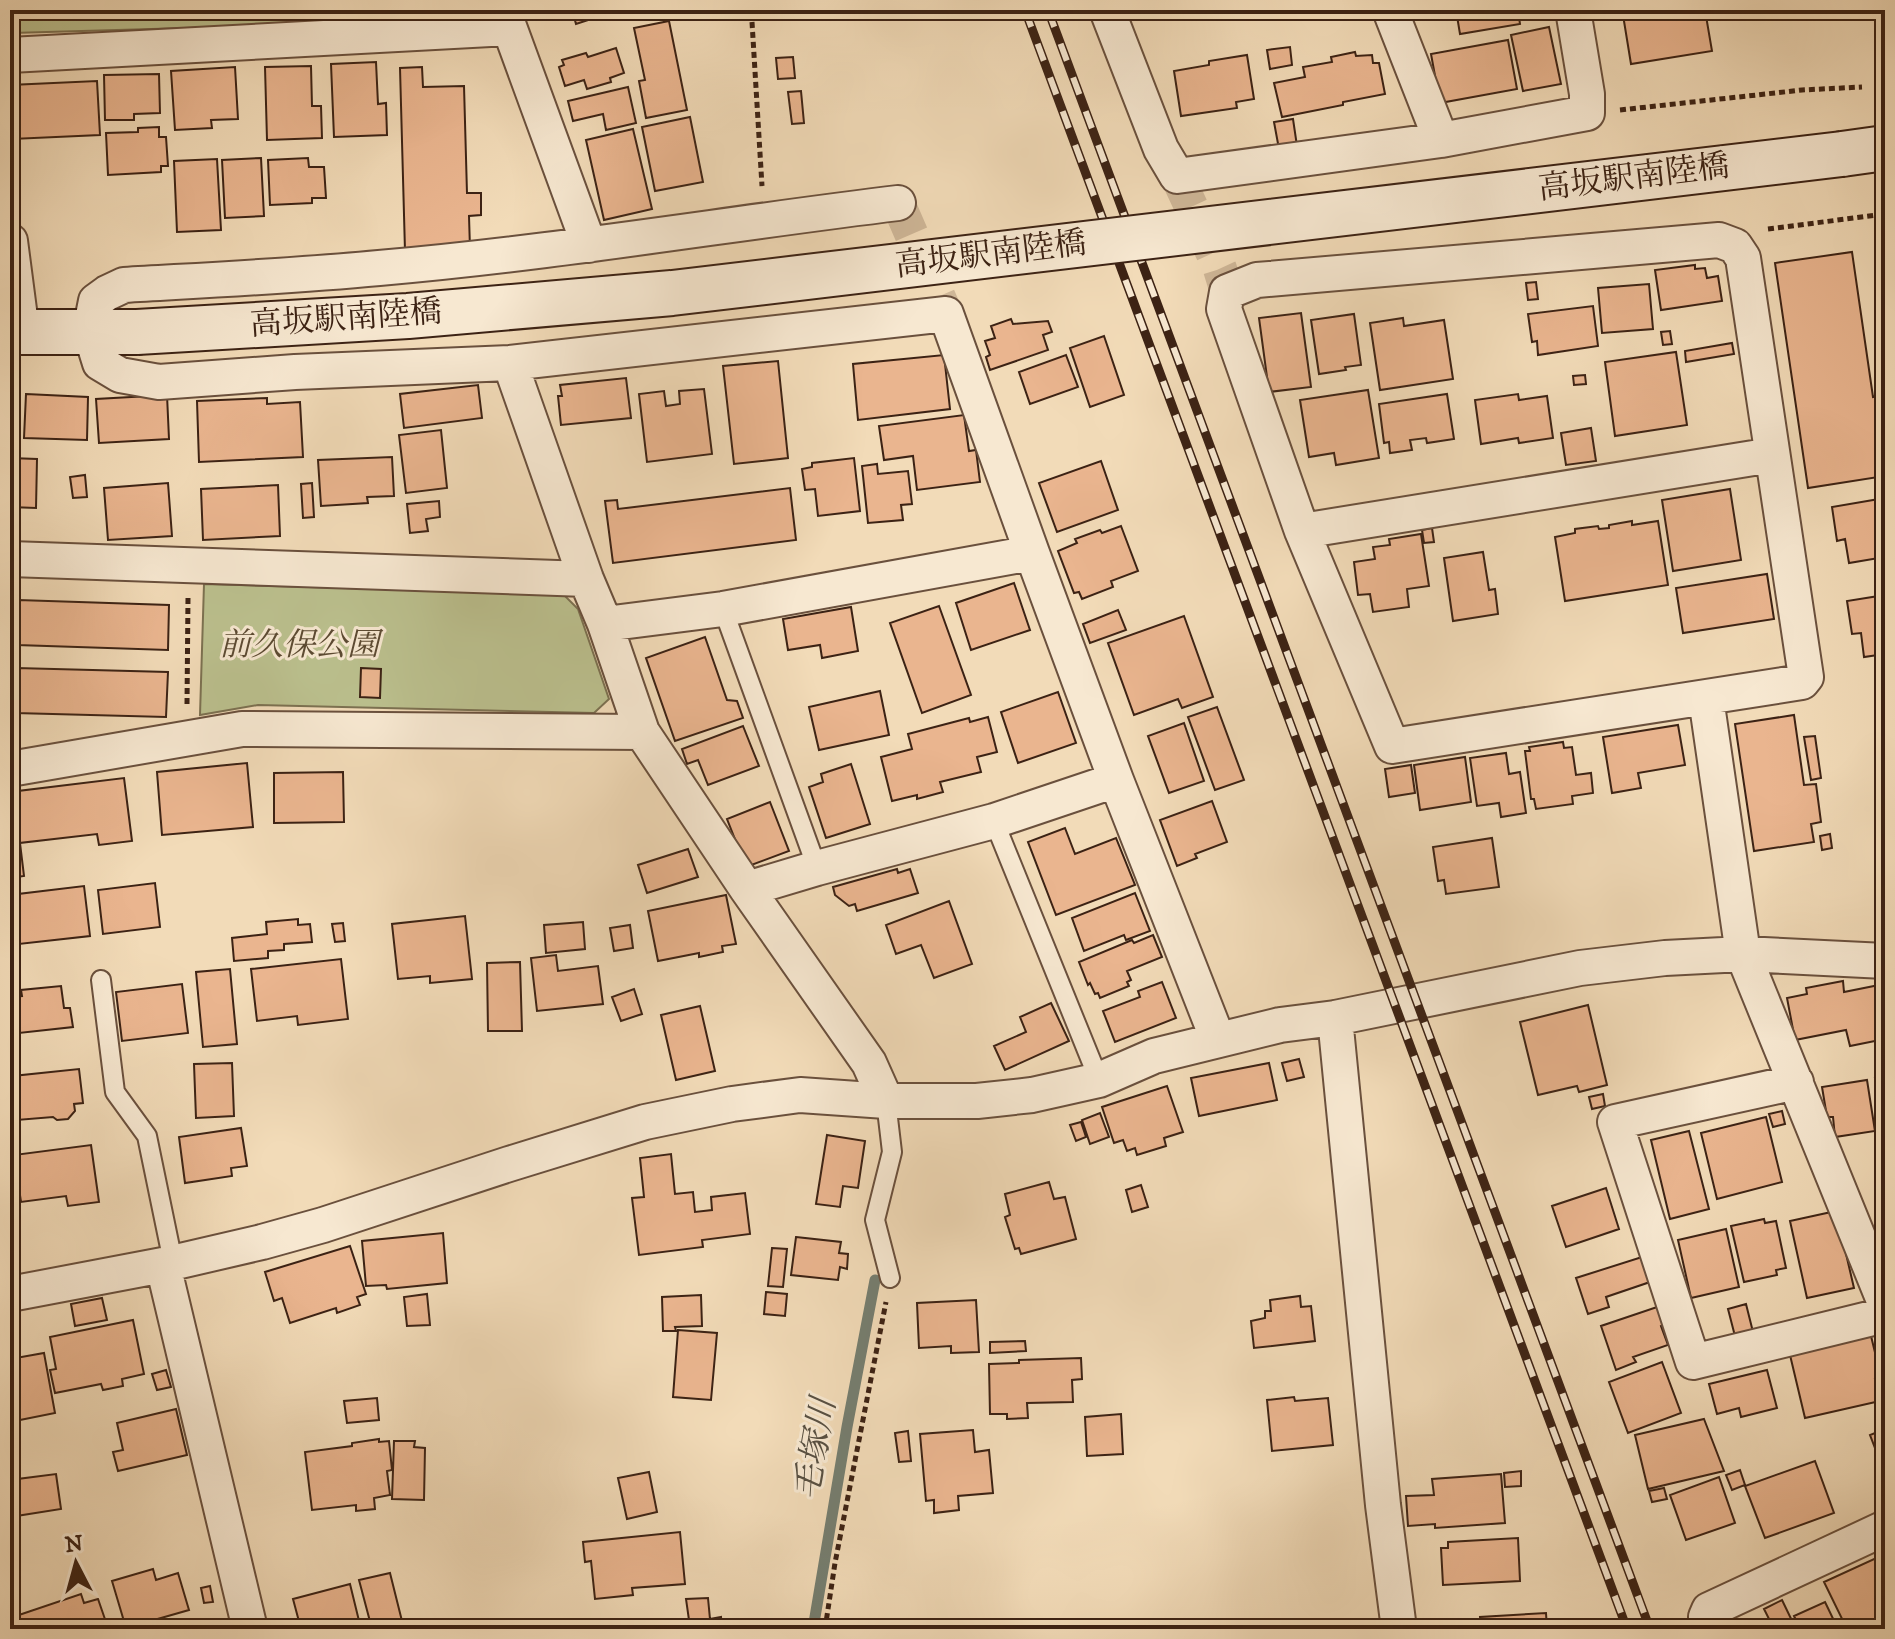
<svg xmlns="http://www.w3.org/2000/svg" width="1895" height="1639" viewBox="0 0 1895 1639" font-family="'IM FELL DW Pica','Noto Serif JP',serif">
  <rect width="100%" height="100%" fill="#f2dbb8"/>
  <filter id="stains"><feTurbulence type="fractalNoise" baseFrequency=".0025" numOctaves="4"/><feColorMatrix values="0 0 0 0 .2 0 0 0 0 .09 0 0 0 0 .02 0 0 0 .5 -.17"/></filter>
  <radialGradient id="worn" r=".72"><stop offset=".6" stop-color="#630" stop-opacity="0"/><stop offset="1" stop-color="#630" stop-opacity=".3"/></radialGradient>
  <path fill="#bbc08e" stroke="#7c7151" stroke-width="2" d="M10,10H474L466,20L12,33L10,32Z
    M204,584L563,594L578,609L609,699L594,713L258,705L200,715Z"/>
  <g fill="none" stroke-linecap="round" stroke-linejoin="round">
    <path stroke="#757e70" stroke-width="11" d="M813,1629L847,1427L875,1280"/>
  </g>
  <path fill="#eab58f" stroke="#3c2214" stroke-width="2" d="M572,10H619L576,24Z
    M736,10H769V16L737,19Z
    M1456,10H1518L1520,24L1460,34Z
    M1652,10H1705L1712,51L1631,64L1623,15Z
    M669,21L687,110L646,118L639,81L645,80L634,28Z
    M1549,27L1561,84L1523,91L1511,35Z
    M1508,40L1517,89L1440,103L1431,54Z
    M1290,47L1292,65L1270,69L1267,50Z
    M616,48L624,73L610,78L611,82L587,89L584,80L565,86L559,67L564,65L562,60L586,53L588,57Z
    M1355,52L1356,56L1372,55L1373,63H1379L1385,94L1343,102V105L1282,117L1274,83L1305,77L1303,67L1332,62L1331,57Z
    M1247,55L1254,99L1236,102L1237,108L1181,116L1174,71L1209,65V61Z
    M793,57L795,78L778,79L776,58Z
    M376,62L378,104L386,103L387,135L334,137L331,64Z
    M311,66L312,106H321L322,138L267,140L265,67Z
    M235,67L238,119L211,120L212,128L175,130L171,71Z
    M422,67L423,87L464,86L467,193H481V215L469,216L470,249L405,251L400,68Z
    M159,74L160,113L134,114V120H105L104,75Z
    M97,81L100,135L12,139L10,85Z
    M628,87L636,123L606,130L603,114L573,121L568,101Z
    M801,91L804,123L792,124L788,92Z
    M690,117L703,182L655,191L642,127Z
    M1293,119L1297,146L1279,149L1274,122Z
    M159,127V137H166L168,166H161V172L108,175L106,133L138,132V128Z
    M633,129L652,209L604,220L586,140Z
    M261,158L264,216L225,218L222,160Z
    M308,158L309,167H324L326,198H312V203L270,205L268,160Z
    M217,159L221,230L177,232L174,161Z
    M1852,252L1873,397L1885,395V476L1808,488L1775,263Z
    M1695,265V269L1705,268L1707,278L1718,276L1722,301L1661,310L1655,270Z
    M1536,282L1538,299L1528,300L1526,283Z
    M1649,284L1653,329L1602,333L1598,288Z
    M1593,306L1598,346L1538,355L1537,341L1532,342L1528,314Z
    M1301,313L1311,387L1269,392L1259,318Z
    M1354,314L1361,365L1345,367L1346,370L1319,374L1311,320Z
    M1403,318L1404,326L1444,320L1453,379L1380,390L1370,323Z
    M1011,319L1013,324L1048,321L1052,332L1043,335L1048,350L990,370L986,357L990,355L985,341L995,338L991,326Z
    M1670,331L1672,344L1663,345L1661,332Z
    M1104,336L1124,395L1090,407L1070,348Z
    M1732,343L1734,354L1686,362L1685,351Z
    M1676,352L1687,425L1615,436L1605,362Z
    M944,355L950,409L858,420L853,364Z
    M1066,355L1078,387L1030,404L1019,372Z
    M778,361L788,458L734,464L723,366Z
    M1585,375L1586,384L1574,385L1573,376Z
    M626,378L631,418L561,425L558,396H562L560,385Z
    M478,385L482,418L404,428L400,394Z
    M704,389L712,454L647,462L639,394L664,391L666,406L680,404L679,391Z
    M1368,390L1379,458L1336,465L1334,453L1309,457L1300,400Z
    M26,394L88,397L87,440L24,438Z
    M1447,394L1454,439L1427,443L1426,438L1410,440L1412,450L1390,453L1389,442L1384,443L1379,404Z
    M1518,394L1519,400L1547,396L1553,438L1519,443L1518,438L1481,444L1475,400Z
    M167,395L169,439L99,443L96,399Z
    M267,398V404L300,402L303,457L199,462L197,401Z
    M964,415L969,451L976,450L980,482L917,490L913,456L884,460L879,426Z
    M1591,428L1596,461L1566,465L1561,433Z
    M441,430L447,488L406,493L399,435Z
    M392,457L394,496L367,497L368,503L321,506L318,460Z
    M10,458L37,459L36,508L10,507Z
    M854,458L860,511L818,516L815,489L805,490L802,469L812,467V463Z
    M1101,461L1118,510L1057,532L1039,483Z
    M877,464L878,474L908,471L912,504L901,505L903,520L868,523L862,466Z
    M85,475L87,497L73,498L70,477Z
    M168,483L172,536L108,540L104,488Z
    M312,483L314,517L303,518L301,484Z
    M278,485L280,536L203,540L201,489Z
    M790,488L796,540L613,563L605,501L617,500L618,509Z
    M1730,489L1741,560L1673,571L1662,500Z
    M1885,498V557L1849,563L1845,539L1837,541L1832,507Z
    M439,501L440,517L426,519L428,531L410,533L407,504Z
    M1632,521V525L1658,521L1668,585L1565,601L1555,537L1575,533V529L1598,526L1599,529L1609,528V525Z
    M1121,526L1138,571L1111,581L1113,587L1082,599L1079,592L1074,593L1058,551L1077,543L1075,539L1100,530L1102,533Z
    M1432,528L1434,542L1424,543L1422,530Z
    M1421,534L1429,586L1407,589L1409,607L1373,612L1370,594L1358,595L1354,562L1375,559L1373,547L1390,545L1389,539Z
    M1483,552L1489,590L1495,589L1498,614L1453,621L1444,558Z
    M1767,574L1774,619L1683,633L1676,588Z
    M1014,583L1030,630L971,650L956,603Z
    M1885,595V654L1864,657L1861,633L1852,634L1847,601Z
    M18,600L169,605L168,650L17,645Z
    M939,606L971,695L922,713L890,623Z
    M851,607L858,651L822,658L820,645L788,650L783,619Z
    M1118,610L1126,630L1090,643L1083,624Z
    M1184,616L1213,697L1182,708L1178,699L1134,715L1108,643Z
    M705,637L727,700L737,701L743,718L675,741L646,658Z
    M16,668L168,672L166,717L15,713Z
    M361,668L381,669L380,698L360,697Z
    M880,691L889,735L819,750L809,707Z
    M1058,692L1076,743L1018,763L1001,712Z
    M1217,707L1244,780L1215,790L1188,717Z
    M1794,715L1804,785L1816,784L1821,822L1811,824L1814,842L1754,851L1735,724Z
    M988,717L997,752L977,757L981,772L940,782L943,792L917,799V795L892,801L881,757L912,749L908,734L969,718L970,722Z
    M1184,723L1204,781L1169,793L1148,736Z
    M1678,725L1685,765L1638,773L1641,788L1612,793L1603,737Z
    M743,726L759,766L708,785L698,760L687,764L682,749Z
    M1815,736L1821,778L1811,780L1804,737Z
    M1563,742L1564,748L1572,747L1576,775L1591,773L1593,793L1572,796L1573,804L1536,809L1534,799H1531L1525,751H1530L1529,747Z
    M1506,753L1509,774L1520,772L1526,813L1501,817L1499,803L1477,806L1470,758Z
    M1465,757L1471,802L1420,810L1414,765Z
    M247,763L253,827L162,835L157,772Z
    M851,764L870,824L826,838L809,787L823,782L821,774Z
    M1411,765L1415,793L1389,797L1385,769Z
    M343,772L344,822L274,823V773Z
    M124,778L132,841L99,845L97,834L20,843L24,876L10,878V792Z
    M1212,801L1227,842L1195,854L1197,858L1177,866L1160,820Z
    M770,802L789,851L746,867L727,819Z
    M1065,828L1075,854L1116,838L1135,885L1056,915L1028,842Z
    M1830,834L1832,848L1822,850L1820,836Z
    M1492,838L1499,887L1446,894L1444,880L1438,881L1433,847Z
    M688,849L698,877L647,893L638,865Z
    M897,869L898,873L910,869L918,893L857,911L855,904L849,906L835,895L833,887Z
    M155,883L160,927L103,934L98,890Z
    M84,886L90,936L10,945V895Z
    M1135,893L1150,931L1126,940L1124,935L1084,951L1072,918Z
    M726,895L736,944L722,946L723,952L699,957V953L658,961L648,911Z
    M949,901L972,964L934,978L921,945L896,954L886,925Z
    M465,916L472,979L430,983V976L398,979L392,924Z
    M298,919V925L310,924L312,942L284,944V950L268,951V958L234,961L232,938L267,934L266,922Z
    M583,922L585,949L546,953L544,925Z
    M343,923L345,941L335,942L332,924Z
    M630,925L633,948L614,951L610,928Z
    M1153,935L1162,957L1127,971L1131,980L1127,982L1129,986L1100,998L1098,993L1095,994L1090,983L1088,985L1079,962L1132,940L1134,943Z
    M556,955L558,971L598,966L603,1004L537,1011L531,958Z
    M341,959L348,1019L298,1025L297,1016L257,1021L251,969Z
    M520,962L522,1031H488L487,963Z
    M230,969L237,1044L203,1047L196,972Z
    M1843,981L1844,992L1884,984L1885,1039L1850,1046L1846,1030L1795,1040L1787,998L1807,994L1806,988Z
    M1162,982L1176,1018L1115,1042L1103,1011L1140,997L1138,991Z
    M182,984L188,1033L122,1041L116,992Z
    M61,986L64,1008H70L73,1027L10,1034V997L22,996L21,990Z
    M634,989L642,1014L621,1021L612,997Z
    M1051,1003L1069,1041L1005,1070L994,1046L1026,1032L1020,1017Z
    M1588,1005L1607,1085L1579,1092L1577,1086L1538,1095L1520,1022Z
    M700,1006L715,1071L676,1080L661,1015Z
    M1299,1059L1304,1077L1287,1081L1282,1063Z
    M232,1063L234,1116L196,1118L194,1064Z
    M1269,1063L1277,1100L1199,1116L1191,1078Z
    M79,1069L83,1103L74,1104L75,1111L68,1119L57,1120L53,1117L17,1120L13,1076Z
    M1885,1077V1130H1884L1875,1078Z
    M1867,1080L1875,1131L1835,1137L1833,1117H1827L1822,1087Z
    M1167,1086L1183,1132L1164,1138L1166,1146L1137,1155L1135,1148L1127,1151L1123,1140L1114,1143L1102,1107Z
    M1603,1094L1605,1106L1592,1109L1589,1097Z
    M1782,1111L1785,1124L1773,1127L1769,1114Z
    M1100,1113L1109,1137L1090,1144L1082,1120Z
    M1766,1117L1782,1182L1717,1199L1701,1133Z
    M1081,1122L1086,1137L1076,1141L1070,1125Z
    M241,1128L247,1166L231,1168L232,1176L185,1183L179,1137Z
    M1689,1131L1709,1209L1670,1219L1651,1140Z
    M827,1135L865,1141L858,1188L843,1186L840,1207L816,1204Z
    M91,1145L99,1202L68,1206L66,1196L21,1202L14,1155Z
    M671,1154L675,1194L693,1192L695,1212L712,1210L711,1197L745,1193L750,1234L702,1240L703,1247L639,1255L632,1198L644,1197L640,1158Z
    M1049,1182L1054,1199L1065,1197L1076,1239L1021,1254L1019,1248L1015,1249L1005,1217L1010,1215L1005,1194Z
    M1141,1185L1148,1207L1132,1212L1126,1190Z
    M1606,1188L1619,1229L1566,1247L1552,1206Z
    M1885,1189V1251H1883L1877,1217H1883L1879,1190Z
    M1836,1211L1854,1288L1807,1298L1790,1221Z
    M1764,1219L1765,1223L1776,1221L1786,1268L1776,1270L1777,1275L1744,1282L1731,1226Z
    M1726,1229L1739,1287L1691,1298L1678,1240Z
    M443,1233L447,1283L387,1289L386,1285L366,1286L362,1241Z
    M796,1237L841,1242L839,1253L848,1254L847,1269L840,1267L838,1280L791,1275Z
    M350,1246L366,1294L357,1297L360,1305L337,1313L336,1308L290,1323L282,1298L274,1301L265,1272Z
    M772,1248L787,1249L783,1287L768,1286Z
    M1642,1257L1650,1282L1606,1297L1609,1307L1588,1314L1576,1278Z
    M766,1292L787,1294L785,1316L764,1314Z
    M427,1294L430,1325L407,1326L404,1297Z
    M701,1295L702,1326L675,1327L676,1331H663L662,1297Z
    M1300,1296L1301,1307L1311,1306L1315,1341L1254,1348L1251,1321L1265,1318V1311H1271L1270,1300Z
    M102,1298L107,1320L75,1326L71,1304Z
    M976,1300L979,1352L951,1353V1346L919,1348L917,1303Z
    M1746,1304L1754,1336L1736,1340L1728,1309Z
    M1660,1306L1666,1324L1661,1326L1668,1345L1633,1357L1636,1362L1616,1370L1601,1326Z
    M133,1320L144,1374L122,1379L123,1386L103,1390L101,1384L55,1393L50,1370L56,1369L50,1337Z
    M678,1330L717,1333L711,1400L673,1397Z
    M1871,1336L1881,1377L1875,1379L1880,1401L1805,1418L1790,1355Z
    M1025,1341L1026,1351L990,1353V1342Z
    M44,1353L55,1413L10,1422V1359Z
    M1081,1358L1082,1379L1072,1380L1073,1402L1027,1403L1028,1418L1007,1419V1414H990L989,1364L1019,1363V1360Z
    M1662,1362L1681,1413L1628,1433L1609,1382Z
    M166,1370L171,1387L157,1390L152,1374Z
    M1767,1370L1777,1408L1741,1417L1739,1408L1717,1414L1709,1384Z
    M1294,1397L1295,1401L1328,1398L1333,1445L1272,1451L1267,1400Z
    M377,1398L379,1420L347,1423L344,1401Z
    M176,1409L187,1455L118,1471L113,1452L123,1450L117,1423Z
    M1121,1414L1123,1454L1087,1456L1085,1417Z
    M1704,1419L1724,1471L1648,1489L1635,1435Z
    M1885,1429V1474L1870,1435Z
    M973,1430L975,1452L989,1450L993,1493L958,1496L959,1510L934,1513V1500L926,1501L920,1434Z
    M908,1431L911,1461L899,1462L895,1433Z
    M379,1439V1442L389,1441L392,1470L387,1471L390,1495L374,1498L375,1509L356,1511V1505L312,1510L305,1452L352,1446V1443Z
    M394,1441H415L414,1447L425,1448L424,1500L392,1499Z
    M1815,1461L1834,1513L1765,1538L1745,1486Z
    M1740,1470L1745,1485L1732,1490L1726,1475Z
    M1521,1471V1486L1505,1487L1504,1473Z
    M649,1472L657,1512L627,1519L618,1478Z
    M56,1474L61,1509L10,1517V1480Z
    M1501,1474L1505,1523L1435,1528V1524L1408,1526L1406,1496L1434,1495L1432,1479Z
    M1719,1477L1735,1523L1686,1540L1670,1495Z
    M1664,1488L1667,1499L1652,1502L1649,1491Z
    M680,1532L685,1584L632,1588L633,1595L595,1599L591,1561L585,1562L583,1542Z
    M1518,1538L1520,1581L1443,1585L1441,1548H1448V1542Z
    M1885,1554V1619L1864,1629H1847L1824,1582Z
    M153,1569L156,1580L178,1573L189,1610L126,1628L112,1581Z
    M390,1573L404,1629H372L359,1580Z
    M350,1584L361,1629H301L293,1599Z
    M210,1586L213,1602L204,1603L201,1588Z
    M81,1594L84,1603L98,1599L107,1625L95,1629H10V1618Z
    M708,1598L710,1619L721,1617L722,1629H677L676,1621L689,1620L686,1599Z
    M1782,1600L1796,1629H1774L1764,1609Z
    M1825,1602L1838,1629H1800L1794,1616Z
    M1546,1613L1547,1629H1481L1480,1617Z"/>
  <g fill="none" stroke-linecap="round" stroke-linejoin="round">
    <path stroke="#ceb697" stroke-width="34" stroke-dasharray="34 17" stroke-linecap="butt" d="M1177,176L1220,269L1227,292
      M898,203L946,314"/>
    <g stroke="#6a503d" stroke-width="22">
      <path id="service" d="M723,609L817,868
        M994,821L1099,1080
        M101,980L115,1092L147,1136L173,1262
        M886,1101L892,1152L875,1220L890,1278"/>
    </g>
    <g stroke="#6a503d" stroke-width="38">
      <path id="minor" d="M503,10L589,245
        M1107,10L1161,149L1177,176L1441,140L1587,113V94L1573,10
        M1390,10L1441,140
        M10,55L509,28
        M898,203C725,224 553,253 379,268C294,276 209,280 124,285L107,293L96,301L90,331L100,363L120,375L159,382L295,372L510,363L946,314L1032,553L1116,780L1218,1040
        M1719,240L1735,246L1743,258L1806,677L1802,682L1392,746L1302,531L1224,309L1227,292L1257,280Z
        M10,241L22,333
        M510,363L586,579L605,624L642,732L747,889L869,1063L886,1101
        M1302,531L1772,455
        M10,559L586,579
        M605,624L723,609L1032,553
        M1706,698L1743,954L1885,1303
        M10,769L242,729L642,732
        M747,889L817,868L994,821L1116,780
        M1335,1018L1383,1505L1399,1629
        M1796,1082L1615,1122L1693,1362L1885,1315
        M163,1265L250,1629
        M10,1294L163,1265L262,1242L323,1225L509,1164L645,1122L732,1104L800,1095L886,1101H977L1032,1095L1099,1080L1154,1056L1280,1025L1335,1018L1580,968L1665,958L1743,954L1885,961
        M1711,1629L1706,1617L1709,1610L1885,1528"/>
    </g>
    <g stroke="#3c2214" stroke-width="48">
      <path id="secondary" d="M1842,154L1885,148
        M10,332H137"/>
    </g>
    <path stroke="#3c2214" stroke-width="5" stroke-dasharray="6 4" stroke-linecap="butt" d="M752,22L762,186
      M1620,110L1802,90L1862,87
      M1768,229L1885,214
      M187,704L188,598
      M825,1629L835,1563L886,1302"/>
    <use href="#service" stroke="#f7e8d1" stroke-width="18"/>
    <use href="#minor" stroke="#f7e8d1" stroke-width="34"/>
    <use href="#secondary" stroke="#f7e8d1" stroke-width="44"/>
    <g stroke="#3c2214" stroke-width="9">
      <path id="rail" d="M1025,10L1627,1629
        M1048,10L1650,1629"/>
    </g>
    <use href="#rail" stroke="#f7e8d1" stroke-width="6" stroke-dasharray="18" stroke-linecap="butt"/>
    <g stroke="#3c2214" stroke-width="48" stroke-linecap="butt">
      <path id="secondary-bridge" d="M137,332L408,316L672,293L1842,154"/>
    </g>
    <use href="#secondary-bridge" stroke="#f7e8d1" stroke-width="44"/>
  </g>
  <g text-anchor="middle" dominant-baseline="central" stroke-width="6" stroke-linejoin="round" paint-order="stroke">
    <g font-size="32" fill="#3c2214" stroke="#f7e8d1">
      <text transform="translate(1634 178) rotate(-7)">高坂駅南陸橋</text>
      <text transform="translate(991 255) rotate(-7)">高坂駅南陸橋</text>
      <text transform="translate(346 319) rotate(-4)">高坂駅南陸橋</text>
    </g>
    <g font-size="32" font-style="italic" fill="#5c4a32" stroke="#f7e8d1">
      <text x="299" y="646">前久保公園</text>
    </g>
    <g font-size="34" font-style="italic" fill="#585042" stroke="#f7e8d1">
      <text transform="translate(816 1449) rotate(-80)">毛塚川</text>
    </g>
  </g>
  <rect width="1895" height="1639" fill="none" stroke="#f2dbb8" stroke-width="40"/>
  <rect x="12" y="12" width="1871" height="1615" fill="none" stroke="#3c2214" stroke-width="4"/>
  <rect x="20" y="20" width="1855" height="1599" fill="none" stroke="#3c2214" stroke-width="2"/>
  <g transform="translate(76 1563) rotate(354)" stroke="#f7e8d1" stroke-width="6" paint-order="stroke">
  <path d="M0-6L14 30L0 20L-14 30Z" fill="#3c2214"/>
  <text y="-12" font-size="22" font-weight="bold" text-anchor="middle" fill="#3c2214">N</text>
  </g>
  <rect width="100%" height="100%" filter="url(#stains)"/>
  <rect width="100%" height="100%" fill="url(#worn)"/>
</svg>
